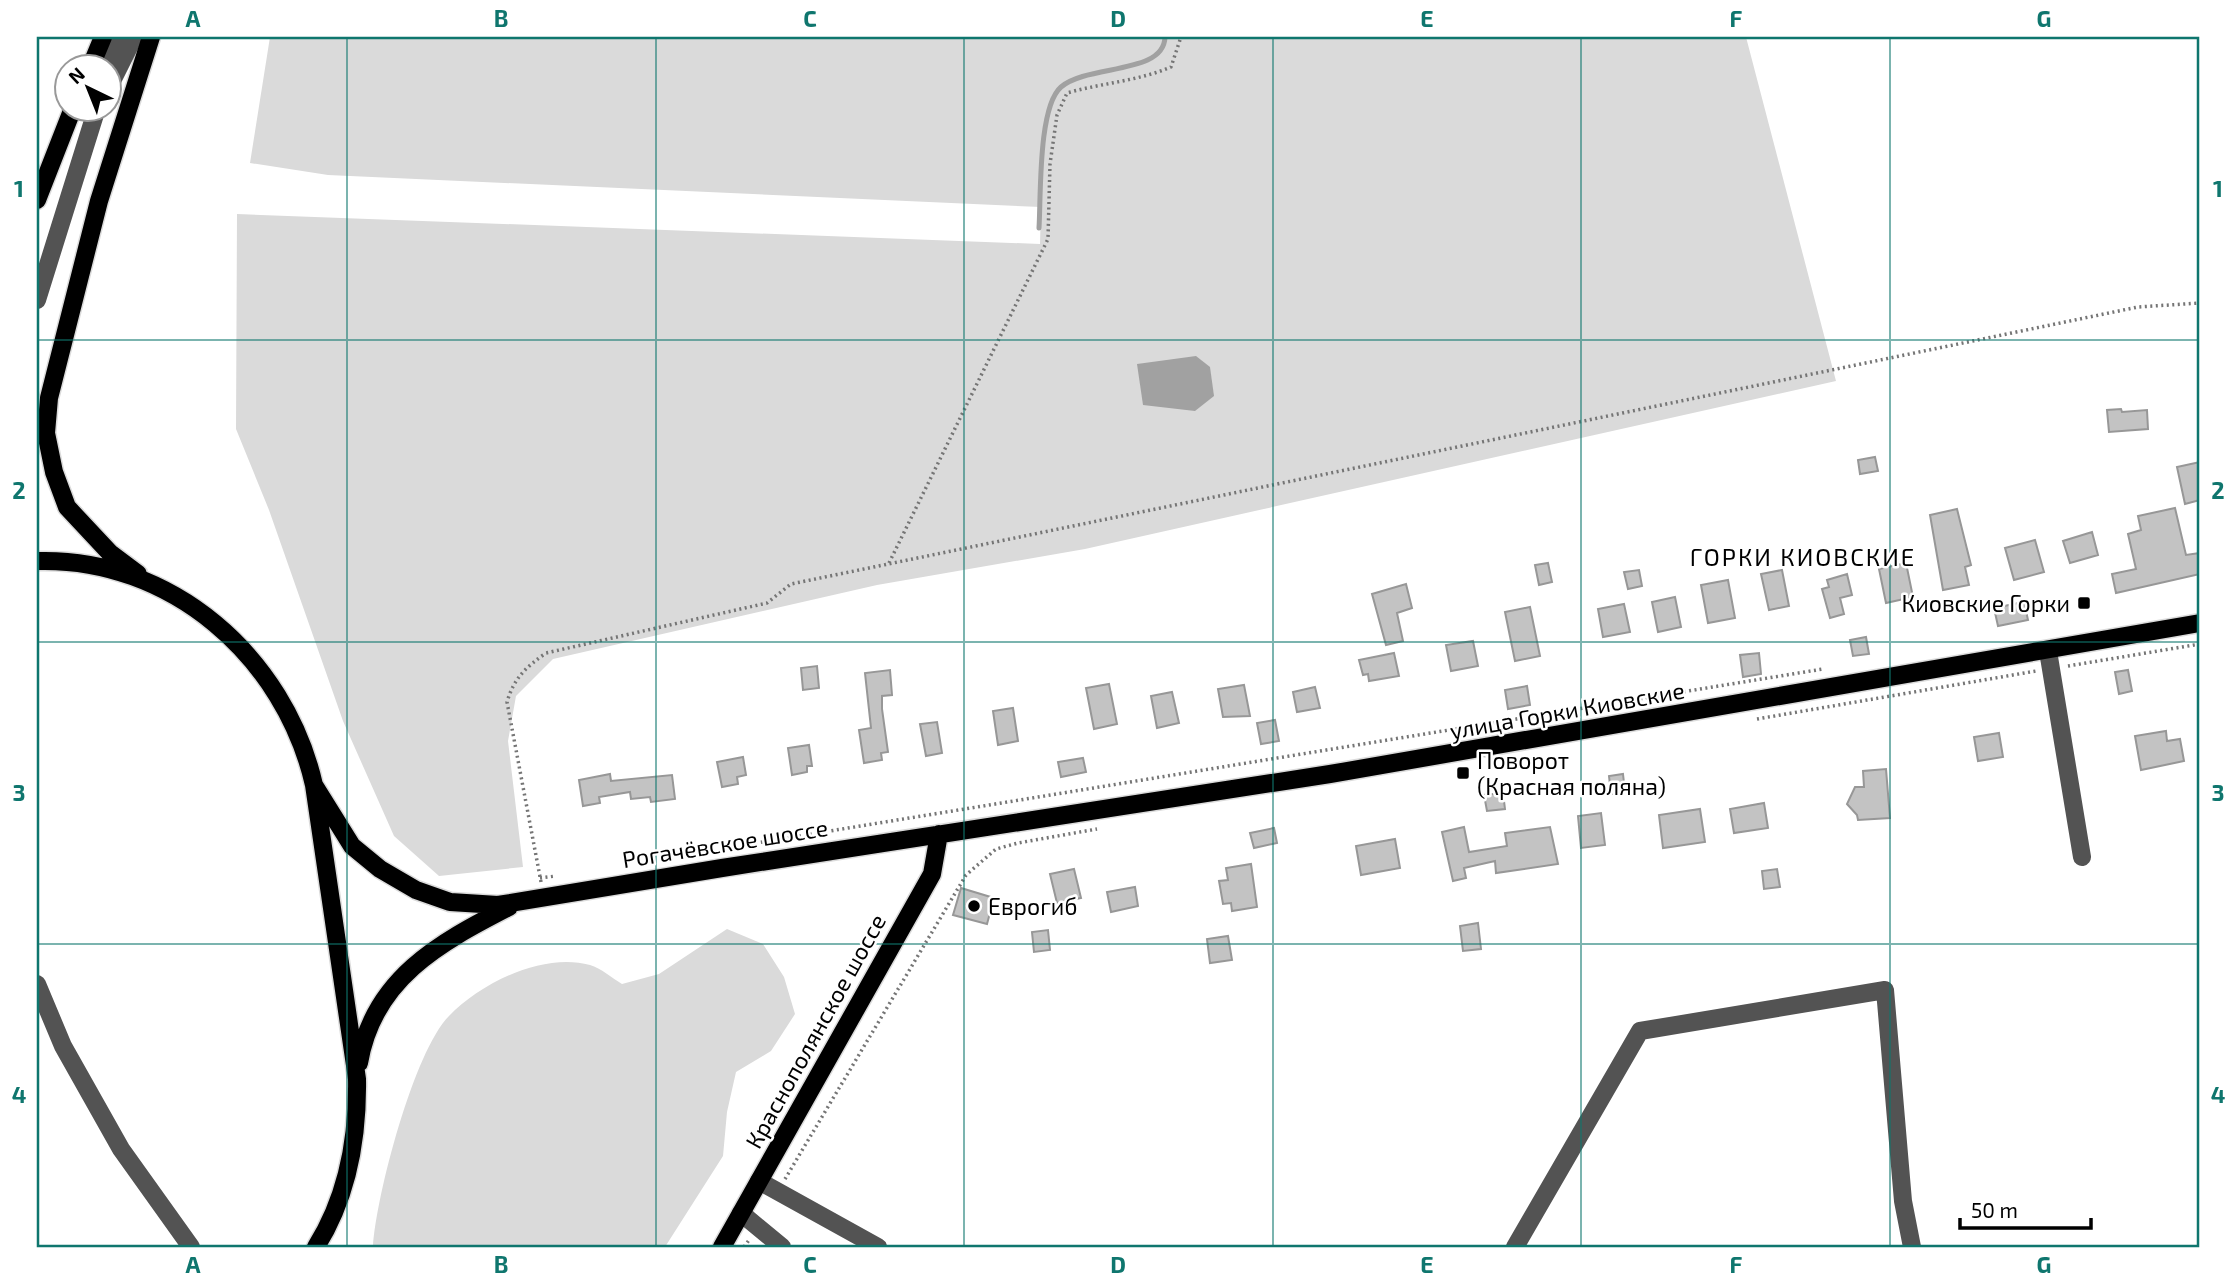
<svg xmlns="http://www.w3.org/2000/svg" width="2237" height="1284" viewBox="0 0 2237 1284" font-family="'Exo 2',sans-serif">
  <rect width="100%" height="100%" fill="#fff"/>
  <path fill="#dadada" d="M270,37H1746L1836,381L1085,549L877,585L553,659L516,696L508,741L523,867L439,876L394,836L343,721L269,510L236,429L237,214L1040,244L1041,207L328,175L250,163Z
    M727,929L763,944L784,977L795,1014L771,1051L736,1072L727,1112L723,1156L665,1247H373C376,1196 414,1051 449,1016C481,983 543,952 590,965C601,968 612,978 622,984L659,974Z"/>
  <path fill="#a1a1a1" d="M1196,356L1210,367L1214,396L1195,411L1143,405L1137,364Z"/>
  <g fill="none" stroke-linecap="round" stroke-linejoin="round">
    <path stroke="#a1a1a1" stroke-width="5" d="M1039,228C1041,196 1038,107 1061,87C1088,64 1164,75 1165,37"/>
  </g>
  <path fill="#c3c3c3" stroke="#979797" stroke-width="2" d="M2121,409L2122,412L2147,410L2148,429L2109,432L2107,410Z
    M1875,457L1878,471L1860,474L1858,460Z
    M2200,462V500L2185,504L2177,467Z
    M2175,508L2186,555L2200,553V574L2116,593L2112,574L2136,569L2128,534L2141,530L2138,516Z
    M1957,509L1971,565L1965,567L1969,585L1943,590L1930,515Z
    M2092,532L2098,555L2070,563L2063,541Z
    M2035,540L2044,572L2014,580L2005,548Z
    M1548,563L1552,582L1539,585L1535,565Z
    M1906,563L1913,597L1886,603L1879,569Z
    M1639,570L1642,586L1628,589L1624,572Z
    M1782,570L1789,606L1769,610L1761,574Z
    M1847,574L1852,595L1840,598L1844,614L1830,618L1822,589L1829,587L1827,580Z
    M1728,580L1735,618L1708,623L1701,585Z
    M1406,584L1412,608L1397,613L1403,641L1386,645L1372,594Z
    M1675,597L1681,627L1658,632L1652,602Z
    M2024,602L2028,620L1998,626L1994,608Z
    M1624,604L1630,632L1603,637L1598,609Z
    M1530,607L1540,656L1515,661L1505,612Z
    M1866,637L1869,654L1853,656L1850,640Z
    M1473,641L1478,666L1451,671L1446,645Z
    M1394,653L1399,676L1369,681L1368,674L1363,675L1359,660Z
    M1759,653L1761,674L1743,677L1740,655Z
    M817,666L819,688L803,690L801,668Z
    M890,670L892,695L882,696V709L888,752L881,753L882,760L864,763L859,730L871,728L865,673Z
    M2128,670L2132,691L2119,694L2115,672Z
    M1109,684L1117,724L1094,729L1086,688Z
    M1244,685L1250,716L1223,717L1218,689Z
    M1527,686L1530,705L1508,709L1505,690Z
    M1315,687L1320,708L1297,712L1293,692Z
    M1172,692L1179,723L1157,728L1151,696Z
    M1013,708L1018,741L998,745L993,711Z
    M1275,720L1279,741L1261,744L1257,723Z
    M937,722L942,753L926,756L920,724Z
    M2166,731L2167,741L2180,739L2184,761L2141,770L2135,736Z
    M1999,733L2003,757L1978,761L1974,737Z
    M809,745L812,766H807V772L792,775L788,748Z
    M743,757L746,775L737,777L738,784L722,787L717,762Z
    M1083,758L1086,772L1061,777L1058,762Z
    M1886,769L1890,818L1858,820L1857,815L1847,804L1855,787H1864L1863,771Z
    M610,774L611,781L672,775L675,799L651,802L650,797L631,799L630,792L599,797L600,803L583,806L579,780Z
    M1623,774L1625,792L1611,794L1609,776Z
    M1503,793L1505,809L1487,811L1484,795Z
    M1764,803L1768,828L1734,833L1730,809Z
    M1700,809L1705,842L1663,848L1659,815Z
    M1601,813L1605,845L1581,848L1578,816Z
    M1464,827L1469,852L1507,846L1505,833L1550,827L1558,864L1496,873L1495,861L1464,868L1466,878L1453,881L1442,832Z
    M1274,828L1277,843L1254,848L1250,833Z
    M1395,839L1400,868L1361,875L1356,846Z
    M1251,864L1257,907L1232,911L1231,903L1223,904L1219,881L1228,880L1226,868Z
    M1074,869L1081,898L1057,903L1050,874Z
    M1777,869L1780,887L1764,889L1762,871Z
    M1135,887L1138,906L1111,912L1107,892Z
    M961,888L994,898L987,924L953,915Z
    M1478,923L1481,949L1463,951L1460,926Z
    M1048,930L1050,950L1034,952L1032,932Z
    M1228,936L1232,960L1210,963L1207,939Z"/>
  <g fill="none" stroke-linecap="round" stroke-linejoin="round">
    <g stroke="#dbdbdb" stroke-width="21">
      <path id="major" d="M91,66L103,37
        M37,200L73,108
        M37,561C171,557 285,657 314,785L357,1079C358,1139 348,1196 316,1247
        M138,574L110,553L67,507L54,472L46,433L49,398L99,201L151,37
        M314,785L352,846L380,869L416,890L450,902L498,905L722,868L1330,774L2200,623
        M359,1063C373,979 439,943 509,907
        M722,1247L932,874L939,834"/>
    </g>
    <path stroke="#757575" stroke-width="3.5" stroke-dasharray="2 3.5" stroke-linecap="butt" d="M889,563L1048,239L1050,164L1057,115L1067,93C1102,83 1138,81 1171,67L1181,37
      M2068,666L2200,644
      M1757,719L2036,671
      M750,844L1823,669
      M540,878L556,876
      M541,882L507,702C514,678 526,667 546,653L767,603L791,584L2138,307L2200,303
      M785,1179L966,875L996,849L1018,843L1097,829
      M744,1247L749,1240"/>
    <path stroke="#535353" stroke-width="18" d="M108,69L118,37
      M108,89L134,37
      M37,300L97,108
      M2048,651L2082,857
      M37,984L63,1046L121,1149L191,1247
      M759,1181L878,1247
      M741,1213L782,1247
      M1515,1247L1640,1031L1885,990L1903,1201L1912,1247"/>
    <use href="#major" stroke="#000" stroke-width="18"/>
  </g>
  <path fill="none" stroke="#0f766e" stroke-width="2" stroke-opacity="0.55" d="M347,37V1247M656,37V1247M964,37V1247M1273,37V1247M1581,37V1247M1890,37V1247M37,340H2200M37,642H2200M37,944H2200"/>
  <g fill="#000" stroke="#fff" stroke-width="2.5">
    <rect x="2077" y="596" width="14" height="14" rx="3.5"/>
    <rect x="1456" y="766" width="14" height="14" rx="3.5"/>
    <circle cx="974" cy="906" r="7"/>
  </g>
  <g text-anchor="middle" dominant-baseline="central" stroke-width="5" stroke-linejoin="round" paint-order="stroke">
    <g font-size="23" fill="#000" stroke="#fff" text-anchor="start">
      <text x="2070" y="603" text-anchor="end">Киовские Горки</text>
      <text x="1477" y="760">Поворот<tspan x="1477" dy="26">(Красная поляна)</tspan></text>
      <text x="988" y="906">Еврогиб</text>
    </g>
    <g font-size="23" fill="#000" stroke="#fff">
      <text transform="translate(1567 710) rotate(-10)">улица Горки Киовские</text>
      <text transform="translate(725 843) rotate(-9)">Рогачёвское шоссе</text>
      <text transform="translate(815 1031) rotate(-61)">Краснополянское шоссе</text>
    </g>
    <g font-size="24" letter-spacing="2" fill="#000" stroke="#fff">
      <text x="1803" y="556">ГОРКИ КИОВСКИЕ</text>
    </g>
  </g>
  <rect width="2237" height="1284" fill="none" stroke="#ffffff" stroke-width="77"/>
  <g transform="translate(88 88) rotate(317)"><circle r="33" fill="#ffffff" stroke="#999999" stroke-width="2"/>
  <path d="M0-5L12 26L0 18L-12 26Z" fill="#000000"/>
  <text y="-10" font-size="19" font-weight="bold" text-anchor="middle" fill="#000000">N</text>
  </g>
  <path d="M1960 1218v10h131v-10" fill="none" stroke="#000000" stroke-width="3.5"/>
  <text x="1971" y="1218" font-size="21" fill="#000000" stroke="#ffffff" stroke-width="5" paint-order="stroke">50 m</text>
  <rect x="38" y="38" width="2160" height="1208" fill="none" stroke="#0f766e" stroke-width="2.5"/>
  <g font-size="23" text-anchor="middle" font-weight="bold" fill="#0f766e">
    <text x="193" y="27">A</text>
    <text x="501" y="27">B</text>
    <text x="810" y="27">C</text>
    <text x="1118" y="27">D</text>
    <text x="1427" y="27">E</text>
    <text x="1736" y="27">F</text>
    <text x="2044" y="27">G</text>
    <text x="19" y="197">1</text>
    <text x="2218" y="197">1</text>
    <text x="19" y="499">2</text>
    <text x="2218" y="499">2</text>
    <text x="19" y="801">3</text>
    <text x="2218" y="801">3</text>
    <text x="19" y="1103">4</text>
    <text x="2218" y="1103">4</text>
    <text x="193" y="1273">A</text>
    <text x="501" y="1273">B</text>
    <text x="810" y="1273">C</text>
    <text x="1118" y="1273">D</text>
    <text x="1427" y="1273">E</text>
    <text x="1736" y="1273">F</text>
    <text x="2044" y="1273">G</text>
  </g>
</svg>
